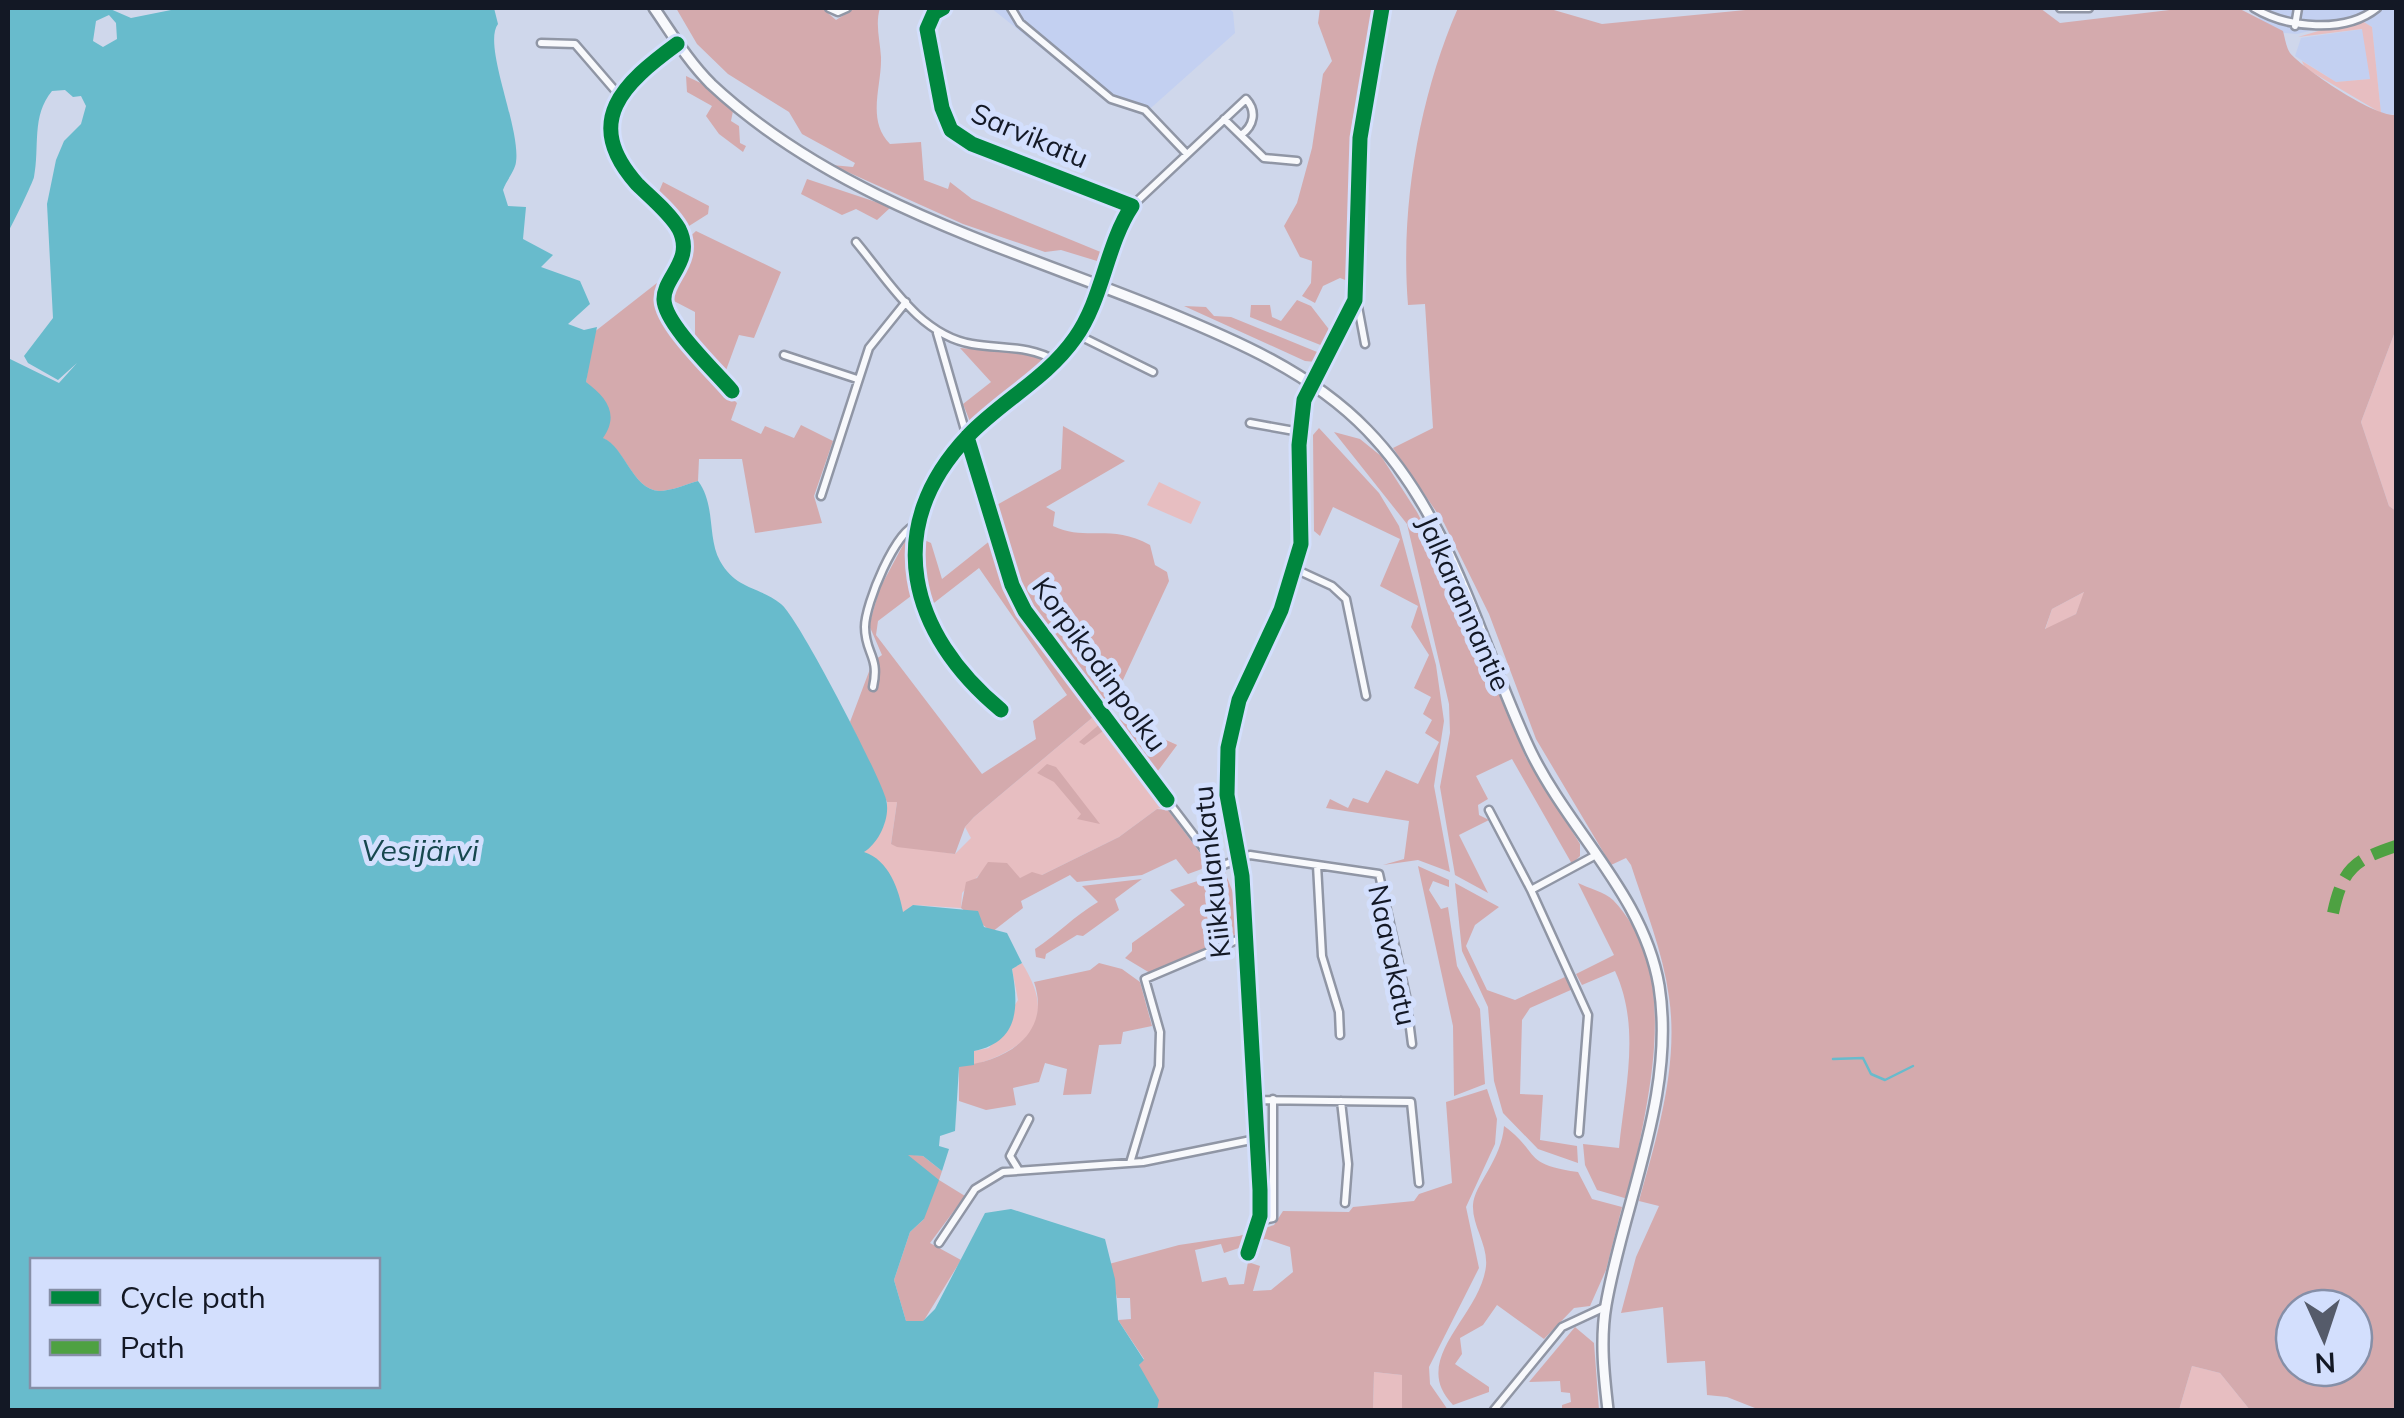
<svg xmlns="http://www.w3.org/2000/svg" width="2404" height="1418" viewBox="0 0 2404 1418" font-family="Mulish,sans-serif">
  <rect width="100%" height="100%" fill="#cfd7eb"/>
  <path fill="#c3d0f1" d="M991,8H1228L1233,12L1235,33L1143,115L1111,104Z
    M2259,8H2396V115L2381,113L2372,27L2359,19L2297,34L2274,32L2259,19Z
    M2363,29L2370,79L2336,82L2295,56L2301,38Z"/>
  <path fill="#e7bec1" d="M2359,19L2372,27L2381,113L2305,68L2302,61L2336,82L2370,79L2362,29L2298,37Z
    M2396,329V511L2389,506L2361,422Z
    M1159,482L1201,502L1191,524L1147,505Z
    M2086,591L2076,614L2045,630L2052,609Z
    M1105,707L1112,716L1177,745L1157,772L1175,804L1157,809L1119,837L1042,875L1020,878L982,872L962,893L961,908L914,905L903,913L862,852L884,825L887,802H897L891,844L955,854L971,838L965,827L974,817Z
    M1022,963C1057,1019 1032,1047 974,1065V1051L989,1048L1018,1000L1012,969Z
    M2192,1366L2220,1373L2250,1410H2179Z
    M1374,1372L1402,1375V1410H1373Z"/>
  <path fill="#d4aaad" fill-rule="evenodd" d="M676,8H822L836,20L855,8H880C875,24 880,40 881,57C882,86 866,120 890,144L921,142L924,180L948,189L950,182L972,199L1103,253L1097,261L1061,250L1045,252L963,224L832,165L853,167L855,163L802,134L789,112L728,74L697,44Z
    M1320,8H1375L1352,123L1348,281L1340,278L1323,286L1315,303L1302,296L1311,283L1312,261L1300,257L1284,226L1297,203L1312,148L1323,74L1332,61L1318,23Z
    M1458,8H1547L1602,24L1766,8H2040L2060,23L2178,9H2240L2283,31C2285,38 2286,47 2290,53C2305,70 2374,117 2396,115V329L2361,422L2389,506L2396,511V1410H2250L2220,1373L2192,1366L2179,1410H1760L1727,1397L1707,1395L1705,1361L1667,1363L1663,1307L1621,1313L1636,1257L1659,1206L1639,1201C1657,1137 1679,1065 1669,997C1663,952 1645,908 1631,865L1626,858L1611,865L1536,739L1489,614L1444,523L1393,448L1433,428L1425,304L1408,305C1400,208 1419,97 1458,8ZM2084,592L2076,614L2045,629L2052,609ZM2294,1308H2354V1368H2294Z
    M686,76L709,87L733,111L731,121L739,126L740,143L746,146L743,152L719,134L706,116L712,106L687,92Z
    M807,179L891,207L877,220L856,209L842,215L801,194Z
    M663,182L709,206L708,214L689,226C677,223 663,206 658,194Z
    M696,231L781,272L754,338L739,335L725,373L695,342V312L672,300L682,244Z
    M662,279L659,311L699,367L737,403L731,420L761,434L765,426L794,438L801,425L833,441L814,496L822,523L755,533L742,459H699L698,481C687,484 671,491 659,491C632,489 625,447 602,438L586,382L593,333Z
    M1297,300L1311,306L1331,332L1323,346L1250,317L1251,305H1270L1272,317L1281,321Z
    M1184,306L1206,307L1214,316L1231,317L1322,354L1316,362L1305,361Z
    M960,348L1035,354L1045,362L971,424L963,404L991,382Z
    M1063,426L1125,461L1046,507L1055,512L1053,526C1087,542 1110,523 1150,545L1155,565L1167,572L1169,581L1115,697L1105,707L974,817L965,827L955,854L897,847L891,844L897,802H887L850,722L873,661L882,655L869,625L880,588L911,530L907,553L911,596L878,621L876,635L982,774L1036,739L1033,721L1067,695L979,568L930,606L925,600L922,539L931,543L942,579L1001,532L995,506L1061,469Z
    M1319,428L1379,493L1399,526L1436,665L1444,721L1434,786L1450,872L1418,860L1383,865L1404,859L1409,821L1326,808L1330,799L1348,808L1353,798L1368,803L1386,770L1418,784L1439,742L1425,733L1432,720L1423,714L1431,697L1414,688L1429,655L1411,627L1418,606L1380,586L1400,539L1333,507L1320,536L1314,531L1313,435Z
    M1334,432L1360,439L1381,456L1417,512L1462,601L1526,758L1580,844V856L1572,864L1512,759L1476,776L1488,799L1478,805L1479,815L1489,820L1459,835L1488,893L1455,875L1440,787L1450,733L1449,704L1407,524Z
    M1112,716L1177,745L1157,772L1139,755Z
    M1102,722L1163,800L1157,801L1103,731L1084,745L1079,742Z
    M1047,764L1056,767L1100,824L1077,819L1081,814L1054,782L1037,773Z
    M1157,809L1168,810L1210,866L1188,874L1176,859L1142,875L1077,882L1070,875L1021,901L1023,908L992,932L961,908L966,882L977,878L988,862L1007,863L1020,878L1032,872L1042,875L1119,837Z
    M1418,866L1449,880V887L1433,881L1429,890L1441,909L1448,907L1457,966L1480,1009L1485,1084L1454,1096L1453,1026Z
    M1225,872L1237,903L1238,935L1150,973L1125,958L1132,951V943L1185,905L1170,890Z
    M1142,879L1115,899L1119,910L1083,936L1077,935L1046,954L1045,959L1036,957L1035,949C1058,934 1074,916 1098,902L1082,886Z
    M1455,883L1499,907L1475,925L1466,946L1487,990L1515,1000L1565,977L1573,989L1530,1008L1522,1020L1520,1094L1543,1095L1540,1140L1577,1146L1578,1163L1538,1149L1503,1113L1494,1081L1488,1007L1462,951Z
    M1578,883C1588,888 1605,892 1613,900C1686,976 1645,1108 1628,1199L1597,1190L1585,1165L1583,1144L1619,1148C1625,1088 1641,1027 1615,971L1582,985L1576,974L1614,955Z
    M1099,963L1122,969L1140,982L1152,1026L1123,1032L1121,1044L1099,1045L1091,1094L1063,1095L1067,1069L1045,1063L1039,1082L1013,1088L1016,1105L986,1110L959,1101V1066C1006,1062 1052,1034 1034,982L1090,970Z
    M1487,1089L1497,1119L1495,1144L1466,1207L1479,1268L1429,1367L1430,1384L1448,1410H1402V1375L1374,1372L1373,1410H1157L1139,1365L1144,1359L1118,1320L1131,1319L1130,1298H1117L1109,1264L1179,1245L1239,1236L1274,1225L1283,1211L1349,1212L1353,1207L1414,1201L1419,1194L1452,1183L1446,1102ZM1266,1239L1290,1247L1293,1272L1271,1290L1253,1291L1260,1266L1248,1262L1244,1284L1229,1285L1226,1277L1202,1282L1195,1250L1221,1244L1224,1253Z
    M1504,1126C1541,1153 1521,1164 1578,1172L1592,1199L1622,1207L1606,1270L1590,1306L1574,1308L1544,1339L1497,1305L1483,1325L1460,1338L1462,1354L1455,1364L1489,1387V1392L1453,1405C1408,1359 1481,1316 1486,1266C1488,1244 1472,1226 1473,1205C1474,1185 1502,1159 1504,1126Z
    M906,1154L923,1156L942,1171L939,1180L965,1196L930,1243L961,1260L923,1322L906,1321L894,1280L910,1232L924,1219Z
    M1575,1327L1594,1343L1599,1410H1562V1405L1571,1402L1570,1393L1561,1392L1560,1381L1529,1382Z"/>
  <path fill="#68bbcc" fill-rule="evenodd" d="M8,8H108L131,18L181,8H494L498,24C482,45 521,128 516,162C515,171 506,181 503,190L508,206L526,207L523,239L553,255L541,267L580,281L590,304L568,324L584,330L597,327L586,382C606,397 620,414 603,438C625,447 632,489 659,491C671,491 687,484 698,481C716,505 707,537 720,561C736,590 759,586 781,604C798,617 879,774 886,799C891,817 879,843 864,852C889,860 899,890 903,912L913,905L978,911L984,927L1007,933L1022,963L1012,969C1019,1007 1019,1042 974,1051V1065L959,1067L955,1131L940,1136L939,1146L949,1149L942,1171L923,1156L908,1155L939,1180L924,1219L910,1232L894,1280L906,1321H923L935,1309L985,1213L1011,1209L1105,1239L1115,1279L1118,1320L1144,1360L1139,1365L1159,1400L1157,1410H8V358L59,383L77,363L58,380L28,363L24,356L53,318L47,204L56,160L64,141L81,124L86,106L81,96L73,97L65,90L52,91C31,116 40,147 34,177C33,182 12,226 8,232ZM109,15L116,23L117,39L103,47L93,41L96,21ZM32,1260H378V1386H32Z"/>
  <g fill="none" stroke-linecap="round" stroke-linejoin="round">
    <path stroke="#68bbcc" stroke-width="2.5" d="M1833,1059L1863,1058L1871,1074L1885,1080L1913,1066"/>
    <g stroke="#9096a5" stroke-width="11">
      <path id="street" d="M829,8L838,12L847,8
        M943,8L934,13L927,29L942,108L951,130L972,144L1132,206C1106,245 1103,299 1075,338C1047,378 1003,400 969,435C880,528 909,634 1001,710
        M1011,8L1020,23L1111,99L1145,110L1187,154
        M2060,8H2089
        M2254,8C2287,28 2345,34 2377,8
        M2295,26L2298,8
        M541,43L575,44L619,95
        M677,44C624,83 581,121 637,184C650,197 670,213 679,229C695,261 663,277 664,300C665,324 715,371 732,391
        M1224,119L1264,158L1297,161
        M1132,206L1246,99C1257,111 1254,126 1241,135
        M856,242C888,280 919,335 972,344C1002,349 1029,345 1056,361
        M1356,296L1365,344
        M937,333L967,437
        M1078,335L1153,372
        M784,355L857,379
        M1250,423L1300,432
        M821,496L869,348L906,302
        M1295,569L1332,586L1346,599L1366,696
        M873,687C880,656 865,654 865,627C865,604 896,529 917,525
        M1167,800L1218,867L1250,855L1379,874L1406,996L1412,1044
        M1489,810L1531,890
        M1317,865L1322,956L1339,1012L1340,1035
        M1254,1100L1411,1102L1419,1183
        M1341,1101L1348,1164L1345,1203
        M1579,1133L1588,1015L1531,890L1596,855
        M1130,1163L1159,1066L1160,1032L1145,979L1244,937
        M1018,1169L1010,1156L1029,1119
        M1260,1216L1264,1220L1273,1218V1099
        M939,1243L975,1189L1003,1172L1143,1162L1256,1139
        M1248,1253L1260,1216V1190L1242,876L1227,795L1228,748L1239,700L1281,610L1301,544L1299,445L1304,400L1355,300L1360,138L1382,8
        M1494,1410L1562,1327L1605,1307"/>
    </g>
    <g stroke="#9096a5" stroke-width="14">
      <path id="secondary" d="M654,8C672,34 688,61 711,84C836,201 1007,247 1162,310C1235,340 1311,372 1367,430C1453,518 1480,645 1531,752C1570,832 1644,896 1659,986C1676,1094 1624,1201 1606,1305C1600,1340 1604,1376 1608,1410"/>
    </g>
    <use href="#street" stroke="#f8f9fc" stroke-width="6"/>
    <use href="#secondary" stroke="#f8f9fc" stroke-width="9"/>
    <path stroke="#4ea142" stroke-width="12" stroke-dasharray="25 12" stroke-linecap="butt" d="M2333,913C2343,868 2354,860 2396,846"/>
    <g stroke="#d3dffd" stroke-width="21">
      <path id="cycleway" d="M943,8L934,13L927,29L942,108L951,130L972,144L1132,206C1106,245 1103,299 1075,338C1047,378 1003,400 969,435C880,528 909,634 1001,710
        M677,44C624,83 581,121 637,184C650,197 670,213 679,229C695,261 663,277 664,300C665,324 715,371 732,391
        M967,437L1012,585L1025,611L1167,800
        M1248,1253L1260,1216V1190L1242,876L1227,795L1228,748L1239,700L1281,610L1301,544L1299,445L1304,400L1355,300L1360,138L1382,8"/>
    </g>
    <use href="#cycleway" stroke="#00873e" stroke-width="15"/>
  </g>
  <g text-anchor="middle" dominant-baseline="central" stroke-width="10" stroke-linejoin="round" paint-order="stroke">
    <g font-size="28" fill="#131825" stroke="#d3dffd">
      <text transform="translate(1030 135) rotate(23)">Sarvikatu</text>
      <text transform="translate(1465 603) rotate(66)">Jalkarannantie</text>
      <text transform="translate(1100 664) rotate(54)">Korpikodinpolku</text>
      <text transform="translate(1211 872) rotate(-96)">Kiikkulankatu</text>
      <text transform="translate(1393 955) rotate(78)">Naavakatu</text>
    </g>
    <g font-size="30" font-style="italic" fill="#16474e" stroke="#d3dffd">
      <text x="420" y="850">Vesijärvi</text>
    </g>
  </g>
  <rect width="2404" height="1418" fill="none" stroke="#131825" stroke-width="20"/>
  <rect x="30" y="1258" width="350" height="130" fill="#d3dffd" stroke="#868fa7" stroke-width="2.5"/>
  <rect x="50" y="1290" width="50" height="15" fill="#00873e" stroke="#868fa7" stroke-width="2.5"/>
  <text x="120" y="1308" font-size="30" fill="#131825">Cycle path</text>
  <rect x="50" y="1340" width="50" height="15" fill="#4ea142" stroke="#868fa7" stroke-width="2.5"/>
  <text x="120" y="1358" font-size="30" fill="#131825">Path</text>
  <g transform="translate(2324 1338) rotate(177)"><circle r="48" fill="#d3dffd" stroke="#868fa7" stroke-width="2.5"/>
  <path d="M0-8L18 38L0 25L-18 38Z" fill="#555b6a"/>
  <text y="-15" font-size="28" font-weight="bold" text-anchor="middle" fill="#131825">N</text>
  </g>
</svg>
